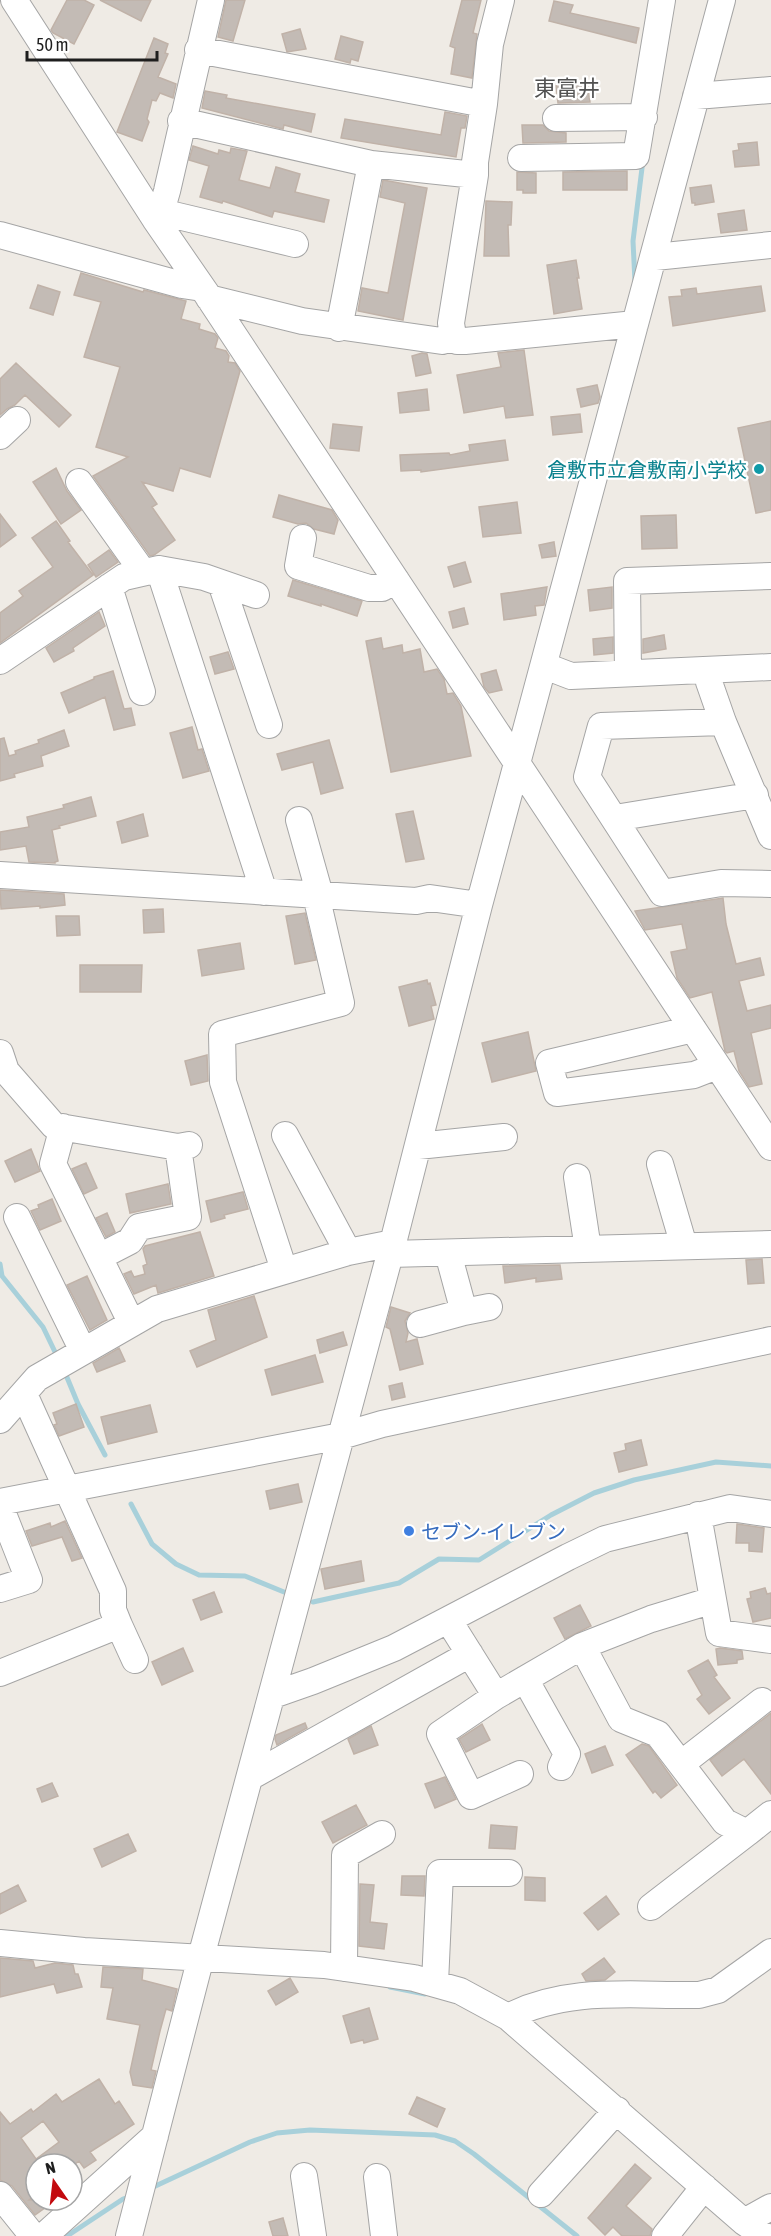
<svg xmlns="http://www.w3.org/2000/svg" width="771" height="2236" viewBox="0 0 771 2236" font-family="'Asap Condensed','Noto Sans JP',sans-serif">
  <rect width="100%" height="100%" fill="#efebe5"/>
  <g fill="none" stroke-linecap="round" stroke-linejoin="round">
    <path stroke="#a8d0da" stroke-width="5" d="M635,282L633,241L643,160
      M0,1264L2,1276L43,1327L56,1354
      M66,1375L78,1404L105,1455
      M131,1504L152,1544L176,1564L199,1575L245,1576L284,1592
      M313,1602L399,1583L439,1559L479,1560L551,1515L594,1493L634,1480L716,1462L771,1466
      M390,1987L425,1994
      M149,2189L250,2142L277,2133L310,2130L435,2135L455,2141L474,2154L577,2236
      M67,2236L123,2199L132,2196"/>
  </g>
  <path fill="#c3bbb5" stroke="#c0b2a8" stroke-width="1.5" fill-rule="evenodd" d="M67,0H84L94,5L74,44L53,33L51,30Z
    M100,0H151L141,21Z
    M226,0H245L233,41L218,37Z
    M462,0H481L473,33L477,34L472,78L451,74L455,48L450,46Z
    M554,1L573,5L570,13L639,28L636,43L549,21Z
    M300,29L306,49L287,52L282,34Z
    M341,36L363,42L358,61L351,59L350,63L335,59Z
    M154,38L168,44L165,53L168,54L158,77L176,84L173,98L160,93L156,101L152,100L147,119L149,122L142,141L117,132Z
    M587,81L590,102L558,103L556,86Z
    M205,91L227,95L226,98L315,114L311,132L284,125L283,129L202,108Z
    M445,112L467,116L465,128H461L456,157L341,138L345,119L441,135Z
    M522,125H543L549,131L566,133V142L523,143Z
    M757,142L759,165L735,167L733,151L739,150L738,144Z
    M193,146L218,154L219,150L230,153L231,148L247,151L239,180L270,188L276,167L300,174L295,192L329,200L324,222L274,211L272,217L223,201L222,203L200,197L209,166L189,160Z
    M627,171V190H563V172Z
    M517,172L536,173V193H523V190H517Z
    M383,180L427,188L403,320L358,311L362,288L388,293L405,203L380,197Z
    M711,185L714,202L695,205V203H692L690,188Z
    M486,201L512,202L511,225H508L509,256H484Z
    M744,210L747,230L721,233L718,214Z
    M576,260L579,278H577L582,309L554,314L547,265Z
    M81,273L143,292L144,290L186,301L181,319L200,324L199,329L215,334L218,338L215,348L226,351L229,356L228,362L235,363L240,371L210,477L180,468L173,491L142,482L157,504L152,507L175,540L154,555L150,556L93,476L128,457L96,447L120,367L84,357L101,302L74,295Z
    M38,285L60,292L53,315L30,308Z
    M761,286L765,311L673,326L669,297L682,296L681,290L696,288L697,294Z
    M524,350L533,415L506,418L504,406L464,413L457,375L501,367L498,353Z
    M422,353L427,354L431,373L416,376L412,356Z
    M16,363L71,415L59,427L25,395L15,405L7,409L0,415V379Z
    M597,385L600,397L598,403L581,407L577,389Z
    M427,389L429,410L400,413L398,393Z
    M580,414L582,432L553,435L551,417Z
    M771,421V510L756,513L738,428Z
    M333,424L362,427L359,451L330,448Z
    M505,440L508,460L421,472V470L401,471L400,455L449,453L450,455L470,451L469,445Z
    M56,468L67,491L81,510L61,524L33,482Z
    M279,495L332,510L338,520L334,534L314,529L306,523L298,524L273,517Z
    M517,502L521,533L483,537L479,507Z
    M0,514L16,535L0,547Z
    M676,515L677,548L642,549L641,516Z
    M56,521L70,541L68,542L93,575L0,643V613L23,596L19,591L53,567L32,538Z
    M554,542L556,556L542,558L539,545Z
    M109,550L118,562L96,577L88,565Z
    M465,562L471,582L454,587L448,567Z
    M293,580L362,601L357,616L321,604V606L288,596Z
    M547,587L544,605L535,606L536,615L504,620L501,594Z
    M612,587V608L590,611L588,590Z
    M464,608L468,624L453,628L449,612Z
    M99,612L105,626L73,648L74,651L54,662L46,648Z
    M664,635L666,649L643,653V639Z
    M613,637V653L594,655L593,639Z
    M381,638L383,649L402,645L403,653L420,649L424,672L437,669L444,679L447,694L453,693L461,706L471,756L391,772L366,641Z
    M228,652L234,669L215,674L210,657Z
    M496,670L502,690L489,693L484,687L481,674Z
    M113,671L124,709L131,708L135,725L114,730L105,697L69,713L61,693L94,679V677Z
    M192,727L198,750L202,749L209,771L183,778L170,733Z
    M64,730L69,746L41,756L43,766L14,774L15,777L0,781V739L4,738L9,756L16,754L15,751L39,743L38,740Z
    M329,740L343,788L321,794L313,762L282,770L277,754Z
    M91,797L96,816L59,826L60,828L52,830L58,861L55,862V863L29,862L26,846L0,850V832L29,827L27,817L64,808L63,805Z
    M413,811L424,859L406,862L396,814Z
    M143,814L148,836L122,843L117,822Z
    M0,890L64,894L65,905L40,908V906L1,909Z
    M723,898L726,924L736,964L760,958L764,975L739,981L747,1011L771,1005V1028L751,1033L762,1084L749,1087L739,1071L734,1051L727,1053L725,1051L712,992L690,998L677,978L671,952L687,949L682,924L645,930L635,911Z
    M163,909L164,932L144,933L143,910Z
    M305,913L316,960L295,964L286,916Z
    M56,916H79L80,935L57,936Z
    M240,943L244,969L202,976L198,950Z
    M80,965H142L141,992H80Z
    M427,980L428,984L430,983L436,1005L431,1006L434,1019L409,1026L399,987Z
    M528,1032L536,1071L492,1082L482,1043Z
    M207,1055L208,1081L191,1085L185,1061Z
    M31,1149L40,1171L15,1182L5,1161Z
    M86,1163L97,1188L84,1194L72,1169Z
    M168,1184L171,1204L130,1213L126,1194Z
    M243,1192L248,1209L224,1215L225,1218L211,1222L206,1201Z
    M52,1199L61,1221L40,1230L31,1211L39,1208L38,1205Z
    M107,1213L115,1232L106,1237L96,1218Z
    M200,1232L214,1276L158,1293L156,1285L134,1294L124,1274L131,1271L134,1277L145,1274L143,1266L147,1264L143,1249L145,1246Z
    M762,1259L764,1283L748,1284L746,1260Z
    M560,1265L562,1279L536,1282V1278L505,1283L503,1266Z
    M87,1276L107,1320L90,1330L67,1285Z
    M254,1296L267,1337L197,1367L190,1351L216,1340L208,1310Z
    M391,1307L410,1313L405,1321L408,1333L406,1342L417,1339L423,1364L400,1370L390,1329L386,1327Z
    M343,1332L347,1345L320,1353L317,1340Z
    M119,1348L125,1361L97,1372L93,1363Z
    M315,1355L323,1382L272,1395L265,1370Z
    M402,1383L405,1397L392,1400L389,1386Z
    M76,1404L84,1427L59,1436L54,1425L57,1424L53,1413Z
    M150,1405L157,1432L108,1444L101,1417Z
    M641,1440L647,1465L619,1472L614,1453L626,1450L625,1444Z
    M298,1484L302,1502L270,1509L266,1491Z
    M65,1521L82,1558L72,1561L62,1537L32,1546L26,1531L50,1523L51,1527Z
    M737,1524L764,1528L762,1552L749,1551V1543H736Z
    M361,1561L364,1581L325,1589L321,1569Z
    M765,1588L767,1594L771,1593V1618L753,1622L747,1599L751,1598L750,1592Z
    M214,1592L222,1612L201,1620L193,1600Z
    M580,1605L591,1626L565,1639L554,1618Z
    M183,1648L193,1671L162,1685L152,1662Z
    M720,1648L742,1651L743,1659L737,1660V1663L718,1665L716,1649Z
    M708,1660L717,1675L714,1677L730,1698L709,1714L697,1699L702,1695L688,1671Z
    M771,1713V1794L744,1759L722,1776L710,1760Z
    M305,1723L307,1728L277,1745L275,1739L276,1735Z
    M482,1724L490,1740L466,1752L459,1739Z
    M371,1726L378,1745L354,1754L348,1739Z
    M642,1744L649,1746L677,1785L661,1798L655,1791L653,1793L626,1755Z
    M605,1746L613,1765L592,1773L585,1754Z
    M445,1777L456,1799L435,1808L425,1784Z
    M52,1783L58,1796L42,1802L37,1789Z
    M356,1805L367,1825L333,1843L322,1822Z
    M491,1825L517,1827L515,1849L489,1848Z
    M128,1834L136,1851L102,1867L94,1849Z
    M402,1876H425L424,1896L401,1895Z
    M525,1877L545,1878V1901L525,1900Z
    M360,1884L374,1885L370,1922L387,1924L384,1949L359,1946Z
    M18,1885L26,1901L0,1914V1894Z
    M606,1896L619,1914L598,1930L584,1913Z
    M0,1958L33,1961L35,1968L55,1963L73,1965L75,1974H78L82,1987L57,1993L54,1984L0,1997Z
    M604,1958L615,1972L605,1980L586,1981L582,1974Z
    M103,1967L143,1969L142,1980L177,1989L172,2011L166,2009L160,2031L151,2070L156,2071L152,2088L133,2085L130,2072L140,2025L107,2019L113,1988L101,1987Z
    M290,1978L298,1992L276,2005L268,1991Z
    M369,2008L378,2039L364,2043L363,2040L351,2043L343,2016Z
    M99,2079L115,2104L119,2101L134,2124L90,2152L96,2160L84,2168L79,2161L75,2164H36V2194L29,2200H56L35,2215L12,2186L0,2180V2112L10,2124L31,2109L33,2112L56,2094L62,2102ZM43,2121L59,2142L36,2159L21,2138Z
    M417,2097L445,2109L437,2127L409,2114Z
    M635,2164L651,2178L626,2206L652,2229L650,2236H622L613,2227L605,2235L588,2218Z
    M283,2218L288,2236H273L269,2222Z"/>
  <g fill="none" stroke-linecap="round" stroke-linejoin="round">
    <g stroke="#a5a5a5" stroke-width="28">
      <path id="minor" d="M14,0L155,219L206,293L771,1147
        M198,50L484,104
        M696,96L771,90
        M556,118L644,117
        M181,121L371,164L475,175
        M521,158L636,156L662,0
        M161,212L295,244
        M155,219L161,212L167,191L211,0
        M0,235L182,285L202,288
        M655,257L771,245
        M209,298L302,321L442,341L453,337L457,341H465L635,324
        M339,328L371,164
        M453,337L451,323L475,175V162L484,104L490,44L501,0
        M0,436L17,420
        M79,482L143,572
        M303,538L298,566L369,588H382L396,580
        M159,569L264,892
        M221,583L269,725
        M109,587L142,692
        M0,661L124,577L159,569L204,577L256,595
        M545,666L571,676L771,667
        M708,670L709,682L723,722L771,836
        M628,673L627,581L771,576
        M723,722L601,726L587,777L662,893L721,883L771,884
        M615,818L755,795
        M299,820L320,895
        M0,875L416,901L430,898L479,905
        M693,1029L549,1063L557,1093L694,1075L717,1066
        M0,1053L6,1071L54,1126L178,1147L189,1145
        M63,1127L53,1164L131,1322
        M285,1135L348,1252
        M418,1146L504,1137
        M660,1164L684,1246
        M577,1177L588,1249
        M17,1217L83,1351
        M448,1253L464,1312L489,1307
        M390,1254L771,1244
        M99,1257L130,1241L139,1227L188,1217L178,1147
        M284,1270L223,1082L222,1034L341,1003L316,895
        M420,1324L464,1312
        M0,1420L37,1378L157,1309L348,1252L393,1243
        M0,1502L341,1436L382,1424L771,1340
        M0,1506L29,1580L0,1589
        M698,1515L719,1633L771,1640
        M449,1621L496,1696L582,1646L651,1619L713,1600
        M119,1625L135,1660
        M582,1646L621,1719L658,1734L725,1822L747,1833L771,1814
        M0,1673L119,1625L113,1610V1591L24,1394
        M525,1679L567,1754L561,1767
        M273,1695L313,1681L394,1648L568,1557L605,1539L730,1508L771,1514
        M496,1696L440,1734L471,1796L520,1774
        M681,1764L762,1701
        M250,1777L470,1654
        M651,1907L747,1833
        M0,1943L84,1951L324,1965L414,1978L460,1991L508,2017L744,2222L765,2236
        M344,1968L345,1855L382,1834
        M435,1983L440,1873H509
        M508,2017C568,1986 633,1996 699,1995L718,1990L771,1952
        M304,2176L313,2236
        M377,2177L384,2236
        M541,2194L617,2110
        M0,2195L33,2236
        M744,2222L771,2207
        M44,2236L155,2136
        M129,2236L201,1957L393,1243L479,905L722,0
        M665,2236L704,2187"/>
    </g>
    <use href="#minor" stroke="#fff" stroke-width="26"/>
  </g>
  <circle fill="#0f9aa8" stroke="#fff" stroke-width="2" cx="759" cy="469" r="6"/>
  <circle fill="#3f7fe0" stroke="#fff" stroke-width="2" cx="409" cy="1531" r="6"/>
  <g text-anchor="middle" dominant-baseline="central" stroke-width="4.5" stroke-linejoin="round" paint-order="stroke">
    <g font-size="20" fill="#0d838f" stroke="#fff" text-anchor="end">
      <text x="747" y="469">倉敷市立倉敷南小学校</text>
    </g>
    <g font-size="20" fill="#366cbe" stroke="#fff" text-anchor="start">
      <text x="421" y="1531">セブン-イレブン</text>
    </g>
    <g font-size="22" fill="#515151" stroke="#fff">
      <text x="567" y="88">東富井</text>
    </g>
  </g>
  <g transform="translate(54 2182) rotate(346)"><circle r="28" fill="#ffffff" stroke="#a5a5a5" stroke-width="1.5"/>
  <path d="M0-4.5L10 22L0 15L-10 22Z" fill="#c30a0e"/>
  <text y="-9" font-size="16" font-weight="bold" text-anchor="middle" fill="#1e1e1e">N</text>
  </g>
  <path d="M27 51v9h130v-9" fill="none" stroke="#1e1e1e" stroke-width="3"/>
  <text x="36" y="51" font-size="18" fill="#1e1e1e" stroke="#ffffff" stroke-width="4.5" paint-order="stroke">50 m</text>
</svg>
